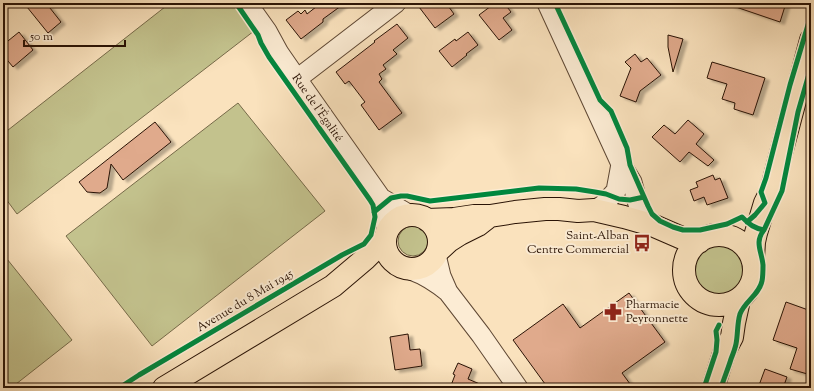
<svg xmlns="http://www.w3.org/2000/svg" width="814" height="391" viewBox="0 0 814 391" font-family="'Sorts Mill Goudy',serif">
  <defs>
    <filter id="shadow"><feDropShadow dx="4.5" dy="2.5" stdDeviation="1" flood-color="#0004"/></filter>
  </defs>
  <rect width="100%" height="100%" fill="#fae2bd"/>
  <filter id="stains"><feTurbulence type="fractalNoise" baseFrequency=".005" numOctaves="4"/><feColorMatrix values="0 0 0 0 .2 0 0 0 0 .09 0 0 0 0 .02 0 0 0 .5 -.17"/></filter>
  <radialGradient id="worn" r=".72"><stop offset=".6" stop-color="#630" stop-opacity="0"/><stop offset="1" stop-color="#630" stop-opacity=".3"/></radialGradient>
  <path fill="#c3c28d" stroke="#766a49" d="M170,3H233L254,31L17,214L3,195V183L4,182L3,181V134Z
    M238,103L325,211L152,346L66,236Z
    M398 241a15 15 0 1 1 30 0a15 15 0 1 1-30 0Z
    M695 270a25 25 0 1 1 50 0a25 25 0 1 1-50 0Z
    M3,254L72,340L11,388H3Z"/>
  <path fill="#e0aa8c" stroke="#2a1305" filter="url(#shadow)" d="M33,3H46L61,22L48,33L27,7Z
    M321,3H345L323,19V22L301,39L286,20L298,11L301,14L305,10L307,14Z
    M416,3H446L454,14L435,28Z
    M495,3H504L511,12L503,18L512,30L499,40L479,15Z
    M730,3H786L780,22L730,5Z
    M397,24L408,38L393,50L397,54L383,65L386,69L379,74L382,79L379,82L402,113L379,130L361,105L365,102L349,81L345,84L336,72L375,42L374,41Z
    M19,32L33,50L13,67L3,55V45Z
    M468,32L478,45L466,54L467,55L452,67L439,51L455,39L456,41Z
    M668,35L683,39L673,72L668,47Z
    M635,54L641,62L647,58L661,75L640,91L636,102L620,96L631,68L625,62Z
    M712,62L765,78L753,115L734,109L735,103L722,99L727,84L707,78Z
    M688,120L704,134L696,144L714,160L708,166L689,152L680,162L652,137L664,125L675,134Z
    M155,122L171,142L123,180L111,164L107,188L100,193L87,192L79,182Z
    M713,175L715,180L720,178L728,198L707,205L704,197L694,201L690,190L698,187L696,182Z
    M629,293L665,342L622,373L633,388H548L513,340L563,304L580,328Z
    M786,302L811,311V375L790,369L797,348L773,340Z
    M408,334L410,350L420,349L422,366L395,370L390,337Z
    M458,363L472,369L468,379L489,388H450L455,375L453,374Z
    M765,369L787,377L783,388H758Z"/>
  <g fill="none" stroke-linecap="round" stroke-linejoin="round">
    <g stroke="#5e4733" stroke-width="21">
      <path id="minor" d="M247,3L267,31L279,53L297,79L381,198L410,215
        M547,3L621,164L632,182L639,208L643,215L652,225
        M297,79L396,3
        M381,198V206L385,217L387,231
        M594,210L603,205L616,191L621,164
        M436,255L441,276L448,292L481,335L518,388
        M411,270C425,275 436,282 448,292"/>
    </g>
    <g stroke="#2a1305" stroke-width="24">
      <path id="major" d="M385 242a27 27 0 1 1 54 0a27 27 0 1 1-54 0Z
        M427,220L454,219L474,216H490L515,212L545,209H559L578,211L594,210L624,217L652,225L682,238L699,242
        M684 270a35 35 0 1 1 70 0a35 35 0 1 1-70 0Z
        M437,252L449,241L460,234L478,225L487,218
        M753,258L754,242L756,233L765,203L771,191L811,40
        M164,388L333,286L366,258L385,239
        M713,388L725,350L732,337L734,323L739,300"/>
    </g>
    <use href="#minor" stroke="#fcecd4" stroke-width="19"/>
    <use href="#major" stroke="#fae2bd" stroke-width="22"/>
    <g stroke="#fcecd4" stroke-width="8">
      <path id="cycleway" d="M555,3L600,100L611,111L627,148L630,165L648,206L652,214L660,221L673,227L683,230H700L727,224L742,217C750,225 754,228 764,230
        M374,212L391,198L401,196H407L430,201L539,188L576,189L595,192L606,194L619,199L630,200L644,197
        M747,222L755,215L765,203L761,192L766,178L790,85L811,15
        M119,388L139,375L342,255L364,244L371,235L375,217L373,205L370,200L269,57L261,43L258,35L236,3
        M704,388L716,352L717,340L716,331L719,325
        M721,388C724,378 728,369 731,359C733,354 735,349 736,344C738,334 737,324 740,314C745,301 759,295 762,281C763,276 763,270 763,265C762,252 754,242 764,230L782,191L798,112L811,67"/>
    </g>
    <use href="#cycleway" stroke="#00873e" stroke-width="5"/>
  </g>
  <defs>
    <g id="bus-bare" transform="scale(1.38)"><path d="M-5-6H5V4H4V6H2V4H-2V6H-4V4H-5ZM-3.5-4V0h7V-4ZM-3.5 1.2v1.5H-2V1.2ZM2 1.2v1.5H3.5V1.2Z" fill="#8f2418" stroke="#fcecd4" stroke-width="2.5" paint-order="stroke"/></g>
    <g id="pharmacy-bare" transform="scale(1.38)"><path d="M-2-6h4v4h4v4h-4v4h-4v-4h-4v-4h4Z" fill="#8f2418" stroke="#fcecd4" stroke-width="2.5" paint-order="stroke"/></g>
  </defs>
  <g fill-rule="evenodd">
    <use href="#bus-bare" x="642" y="243"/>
    <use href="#pharmacy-bare" x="613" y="312"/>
  </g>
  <g text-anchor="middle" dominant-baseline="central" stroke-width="4" stroke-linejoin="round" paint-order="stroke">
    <g font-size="12" fill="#2a1305" stroke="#fcecd4">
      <text transform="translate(317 108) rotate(55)">Rue de l'Égalité</text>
      <text transform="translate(245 301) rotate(-31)">Avenue du 8 Mai 1945</text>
    </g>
    <g font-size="12" fill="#2a1305" stroke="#fcecd4" text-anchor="end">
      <text x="629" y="236">Saint-Alban<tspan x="629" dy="14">Centre Commercial</tspan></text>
      <text x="626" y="305" text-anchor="start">Pharmacie<tspan x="626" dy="14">Peyronnette</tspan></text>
    </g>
  </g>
  <rect width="814" height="391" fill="none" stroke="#fae2bd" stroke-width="16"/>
  <rect x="4" y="4" width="806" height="383" fill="none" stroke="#2a1305" stroke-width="2"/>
  <rect x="8" y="8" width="798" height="375" fill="none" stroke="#2a1305"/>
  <path d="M24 40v6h101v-6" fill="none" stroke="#2a1305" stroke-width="2"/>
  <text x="30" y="40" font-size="12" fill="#2a1305" stroke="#fcecd4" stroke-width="3" paint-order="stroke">50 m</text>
  <rect width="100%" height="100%" filter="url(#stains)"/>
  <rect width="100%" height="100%" fill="url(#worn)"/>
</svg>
